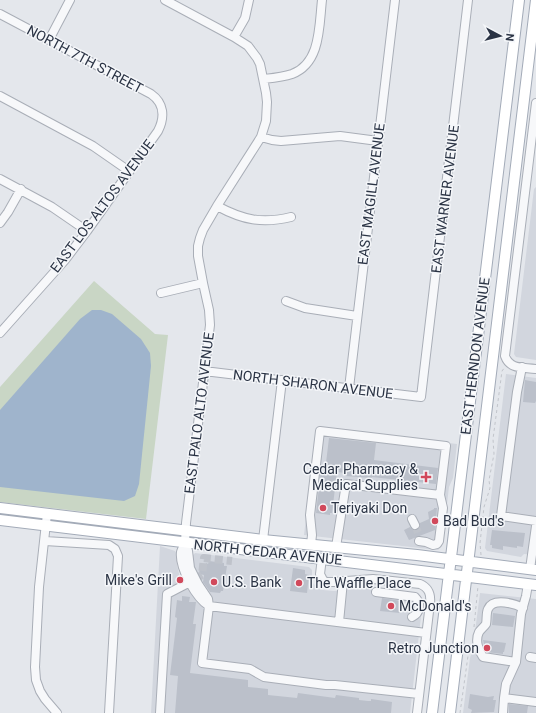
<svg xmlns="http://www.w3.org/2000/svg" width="536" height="713" viewBox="0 0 536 713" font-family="Roboto,sans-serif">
  <rect width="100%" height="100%" fill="#e4e7ec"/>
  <path fill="#d2d6de" d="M536,187V360L516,357L514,354L534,189Z
    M506,374L536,378V555L524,554L521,557L487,551L485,548Z
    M317,427L457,444L453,478L449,487L442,546L438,550L304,535Z
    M160,546L175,551L177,554V565L180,578L194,571L192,556L195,553L309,567L312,570V582L317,587L323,590L334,591L373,587L418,593L423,599L410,713H151Z
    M480,593L536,599V713H463L470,658L473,647Z"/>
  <path fill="#c9d6c5" d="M94,281L155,334L168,335L146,519L0,502V387Z"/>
  <path fill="#9fb4cc" d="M92,310H101L112,314L141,339L150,353L151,366L139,484L135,496L124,501L0,487V410L80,319Z"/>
  <path fill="#bbc0ca" d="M525,380L536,382V401L535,403L523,402Z
    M329,438L376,443L374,460L438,468L436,484L372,477L371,478L345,476V473L337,472L332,513H330V515L316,513L321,470L325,471Z
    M434,508H437L435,530L409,540L404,530L410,527L414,530H418L420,526V523L429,519L428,512L434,509Z
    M492,530L525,533L523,547L517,546V548L503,546V550L492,548V545H490Z
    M209,561L224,563V566H227L223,591H221L220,593L210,592L203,582L204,575L199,574L200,566L205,567L206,563L208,564Z
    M293,568L305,570V574L309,575L307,593L290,591Z
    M182,596L190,597L189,602H196L193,624H196L190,673L248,680V687L268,689V695L297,698L298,693L335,698L336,695L359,698V700L368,701H371V699L392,702L391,713H175L178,676L170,675L177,618L175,617L177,600L182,601Z
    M382,598L401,601L400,613L380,611Z
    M493,613L515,616L513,627L492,625Z
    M483,640L506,643L504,652H503V654L486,652Z
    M470,694L488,697L494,696L493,700H496L494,712L471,713L472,710L468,708Z
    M509,704L528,706L527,713H509Z"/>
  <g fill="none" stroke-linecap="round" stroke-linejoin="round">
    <path stroke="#bfc3cb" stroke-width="8" stroke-dasharray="8 4" stroke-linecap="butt" d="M415,525L419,535
      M195,579L202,575L204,558L232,561"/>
    <g stroke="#a9aeb7" stroke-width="10">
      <path id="minor" d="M0,14L151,94C164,103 165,117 158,131L87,231L65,260L0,333
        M234,37L245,18L249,0
        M49,40L70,0
        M264,79C273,78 283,77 292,74C321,63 319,26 322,0
        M0,96L93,146L129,171
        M536,103L505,356C510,370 523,367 536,369
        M261,137L272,140L281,141L340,136L378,141
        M0,179L52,207L87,231
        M217,206C243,220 262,224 291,217
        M0,223L8,212L21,189
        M203,283L209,310L210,325L186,523L185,543L188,551L190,568L198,584L208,599L209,606L202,663L250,669L264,677L326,685H335L419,694
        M161,293L203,283L198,256V246L200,238L203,230L217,206L261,137L266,121L267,102L266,93L260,64L257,58L248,46L234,37L165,0
        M286,301L305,308L357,316
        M522,367L517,392L501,516L536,521
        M204,371L421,397L468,0
        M349,388L395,0
        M47,514L39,587L35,667L36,680L40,691L45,699L57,713
        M412,519L415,525
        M263,540L282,380
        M45,541L109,545L115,549L118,556L109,713
        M419,541L426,542L433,545L437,544L439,541L443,508L440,495
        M185,543C184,545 182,549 181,552C179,568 196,598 209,606L426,633
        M311,544L312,535L310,515L320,431L446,446L440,495L346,484L336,547
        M322,558L320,574L323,580L326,582H334L373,579L420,584C429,588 431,594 430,603L417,713
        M530,569L536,526
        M376,592L415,597C422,604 420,613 412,617
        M339,622L343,581
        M530,657L536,658
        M516,662L483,657C478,650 475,640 479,632C481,629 484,627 486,624C487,620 486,613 488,609C493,597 516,604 523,608
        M504,698L506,684L516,662L521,614L526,596L528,584
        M160,713L167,594L194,580
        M503,713L504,698L536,702"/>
    </g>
    <g stroke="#a3abb8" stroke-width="12">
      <path id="major" d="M0,508L263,540L417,555L536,570
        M0,520L536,585
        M432,713L519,0
        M450,713L536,0"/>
    </g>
    <path stroke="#c2c5cb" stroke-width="1" stroke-dasharray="3 3" stroke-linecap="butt" d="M481,555L480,543L484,507L490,488L489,480L494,454L493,439L502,371L505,367
      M474,627L478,586
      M460,713L468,656L471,648"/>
    <use href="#minor" stroke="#f7f8fa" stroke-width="8"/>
    <use href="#major" stroke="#fff" stroke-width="10"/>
  </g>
  <g fill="#d1495b" stroke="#f4f6f9" stroke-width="1.5">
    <path d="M424 471h4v4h4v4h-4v4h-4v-4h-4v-4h4z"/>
    <circle cx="323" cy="508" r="4"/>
    <circle cx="435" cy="521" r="4"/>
    <circle cx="180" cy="580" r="4"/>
    <circle cx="214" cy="582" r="4"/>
    <circle cx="299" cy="583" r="4"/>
    <circle cx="391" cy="606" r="4"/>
    <circle cx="487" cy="648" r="4"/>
  </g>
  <g text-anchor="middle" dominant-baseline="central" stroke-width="3" stroke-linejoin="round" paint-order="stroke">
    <g font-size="14" fill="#2b3445" stroke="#f4f6f9">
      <text transform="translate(85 59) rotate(28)">NORTH 7TH STREET</text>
      <text transform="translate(371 194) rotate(-83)">EAST MAGILL AVENUE</text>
      <text transform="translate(445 199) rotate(-83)">EAST WARNER AVENUE</text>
      <text transform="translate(102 206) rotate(-53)">EAST LOS ALTOS AVENUE</text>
      <text transform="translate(475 356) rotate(-83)">EAST HERNDON AVENUE</text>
      <text transform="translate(313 384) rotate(7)">NORTH SHARON AVENUE</text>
      <text transform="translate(199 413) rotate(-83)">EAST PALO ALTO AVENUE</text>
      <text transform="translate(268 552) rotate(6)">NORTH CEDAR AVENUE</text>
    </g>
    <g font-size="14" fill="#2b3445" stroke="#f4f6f9" text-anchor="start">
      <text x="418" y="469" text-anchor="end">Cedar Pharmacy &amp;<tspan x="418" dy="16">Medical Supplies</tspan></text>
      <text x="331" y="508">Teriyaki Don</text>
      <text x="443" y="521">Bad Bud's</text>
      <text x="172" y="580" text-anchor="end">Mike's Grill</text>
      <text x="222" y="582">U.S. Bank</text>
      <text x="307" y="583">The Waffle Place</text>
      <text x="399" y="606">McDonald's</text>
      <text x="479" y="648" text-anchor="end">Retro Junction</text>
    </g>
  </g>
  <g transform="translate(500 36) rotate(97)" stroke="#f4f6f9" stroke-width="3" paint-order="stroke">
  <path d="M0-3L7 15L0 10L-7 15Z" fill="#2b3445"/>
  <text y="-6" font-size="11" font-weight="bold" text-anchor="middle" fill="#2b3445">N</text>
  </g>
</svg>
